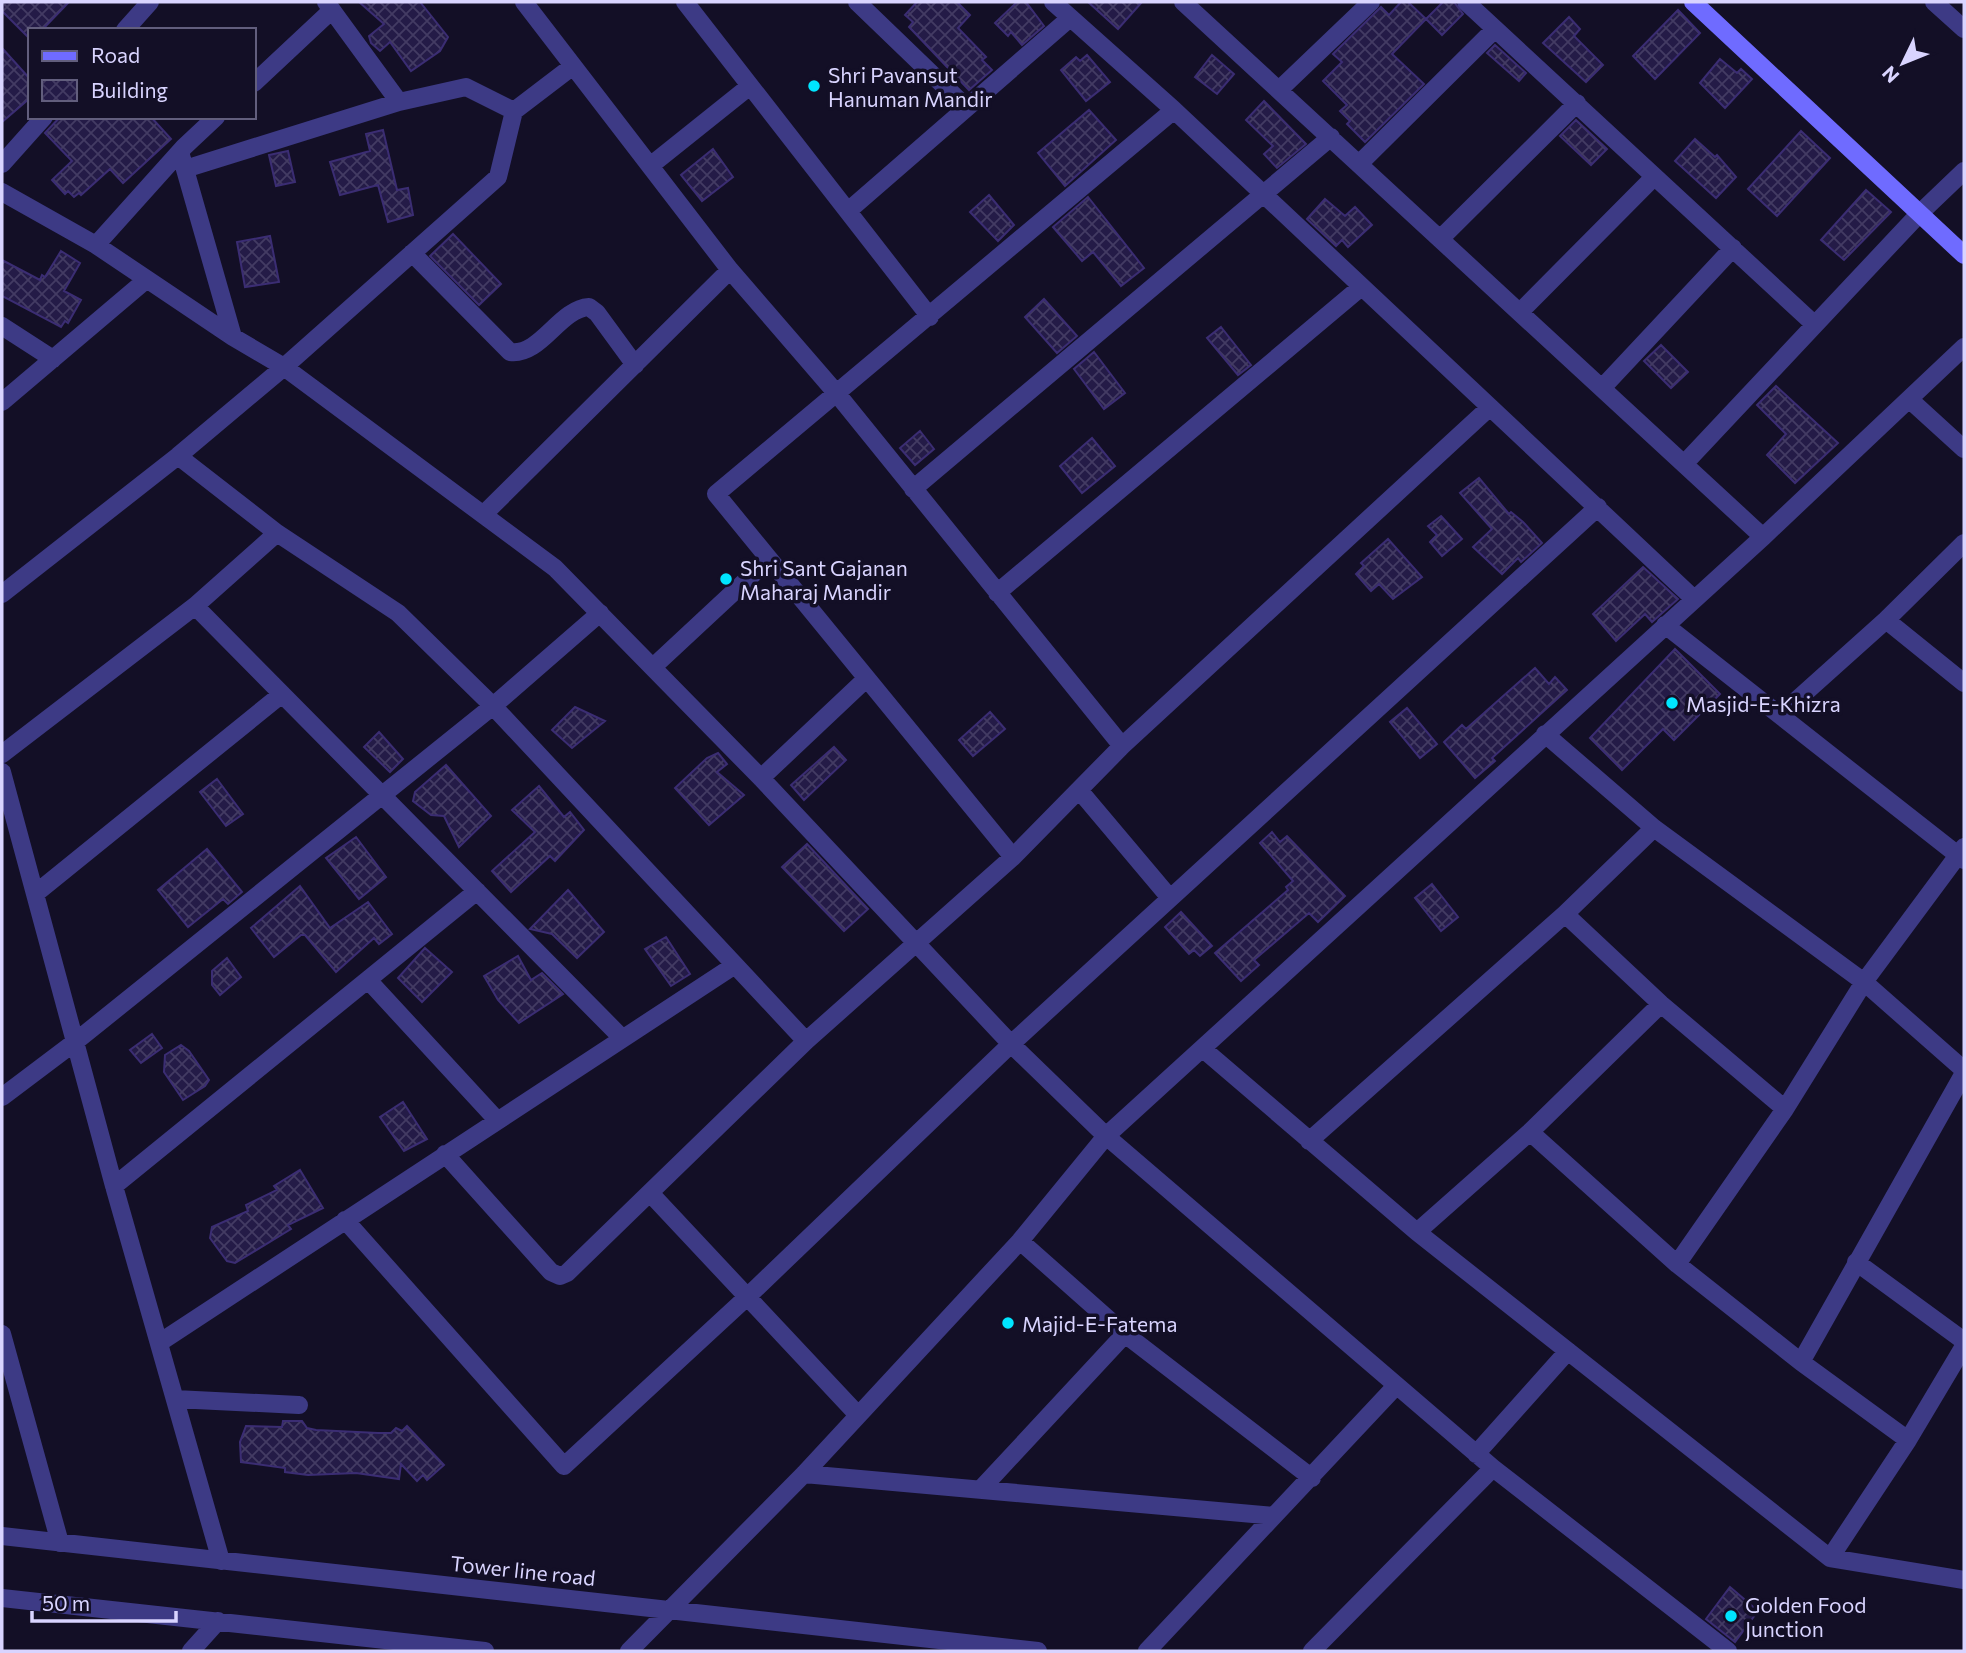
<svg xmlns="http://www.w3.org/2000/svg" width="1966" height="1653" viewBox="0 0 1966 1653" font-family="Commissioner,sans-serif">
  <defs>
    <pattern id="building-cross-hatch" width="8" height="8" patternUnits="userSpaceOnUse" patternTransform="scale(1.75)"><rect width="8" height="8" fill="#241b47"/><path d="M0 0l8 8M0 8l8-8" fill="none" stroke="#433b63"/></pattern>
  </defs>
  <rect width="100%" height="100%" fill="#130f26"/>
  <path fill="url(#building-cross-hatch)" stroke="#3b2d73" stroke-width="2" d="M2,2H69L42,30H30V39L2,11Z
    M359,2H420L448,37L440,51L411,71L390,42L380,51L371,43L369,36L384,24Z
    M917,2H957L970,15L958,28L986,57L982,60L992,70L969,90L909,27L913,22L905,15Z
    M1017,2H1026L1044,26L1022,45L1011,32L1008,36L995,23Z
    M1088,2H1142L1118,29Z
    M1401,2H1408L1426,19L1392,54L1424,84L1365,142L1347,124L1350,121L1340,111L1347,105L1323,81L1342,62L1333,54L1381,7L1389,15Z
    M1443,2H1454L1463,14L1442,35L1426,19Z
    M1678,10L1700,33L1655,79L1633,56Z
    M1569,17L1580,29L1574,36L1603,65L1586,82L1543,43Z
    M1495,45L1526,73L1519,81L1487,53Z
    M2,48L30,79V98L2,122Z
    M1087,55L1110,82L1086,101L1061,70L1076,57L1080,61Z
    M1212,55L1234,74L1217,94L1195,77Z
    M1720,59L1737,73L1741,69L1752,79L1725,108L1700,83Z
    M1264,101L1306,144L1277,168L1264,154L1273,146L1246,120Z
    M1089,110L1116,140L1065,186L1038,153Z
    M60,117H151L171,139L123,183L110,169L81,195L79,193L74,197L68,191L65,194L52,180L72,161L45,133Z
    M1576,120L1607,149L1591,165L1560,136Z
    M383,130L397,190L408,188L413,215L388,222L378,185L340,195L330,162L370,151L366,134Z
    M1801,131L1830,158L1777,216L1748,189Z
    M1695,139L1715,157L1717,155L1736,177L1716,198L1675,161Z
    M713,149L733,177L702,201L681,175Z
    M288,151L295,182L276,186L269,155Z
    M1866,190L1891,212L1844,260L1821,240Z
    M989,195L1014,225L998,241L970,212Z
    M1088,197L1144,268L1121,286L1093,252L1082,261L1053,227Z
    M1325,199L1345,216L1355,207L1372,225L1348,247L1342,240L1336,246L1307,219Z
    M453,234L501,284L479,305L430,256Z
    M270,236L279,282L245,287L237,242Z
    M61,251L80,263L64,291L81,300L68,323L65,321L61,327L2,296V260L40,280L42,275L45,277Z
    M1044,299L1077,336L1057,353L1025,317Z
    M1221,327L1251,365L1238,375L1207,338Z
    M1661,345L1688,372L1671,388L1644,361Z
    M1094,352L1125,393L1104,409L1074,369Z
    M1776,386L1838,443L1795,483L1767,455L1786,434L1757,405Z
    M920,431L934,449L915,465L900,448Z
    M1092,438L1115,466L1082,493L1060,466Z
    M1479,478L1509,514L1511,512L1523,522L1542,543L1521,562L1518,558L1502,574L1473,547L1492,529L1460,493Z
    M1441,516L1462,539L1442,556L1430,542L1437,535L1428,526Z
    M1388,539L1422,577L1393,599L1379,584L1371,591L1356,574L1364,566L1361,563Z
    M1643,567L1678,599L1652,622L1645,614L1616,641L1593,614Z
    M1675,649L1720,694L1674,740L1663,729L1622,770L1590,738Z
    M1535,668L1549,684L1555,677L1567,690L1492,758L1495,761L1475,778L1444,742L1462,725L1466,729Z
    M575,707L605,721L572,748L552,730Z
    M1407,708L1437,744L1420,758L1390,722Z
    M990,712L1005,729L973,756L959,740Z
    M379,732L403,759L390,772L364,747Z
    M834,747L846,760L804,800L791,785Z
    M718,753L727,764L717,772L744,795L709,825L675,788L707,758Z
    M446,765L491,816L459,847L444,816L431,815L413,801L415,792Z
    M217,779L243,814L226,826L200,792Z
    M539,786L564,817L570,812L584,830L555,861L550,856L511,892L492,871L535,832L512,810Z
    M1272,832L1280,842L1287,836L1345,896L1318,922L1309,913L1254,960L1259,965L1241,981L1215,953L1288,890L1286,887L1293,881L1260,843Z
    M356,837L386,877L359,899L326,858Z
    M807,844L868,909L844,931L782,867Z
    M207,849L242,892L228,904L223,899L188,927L158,890Z
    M1432,884L1458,917L1441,931L1415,898Z
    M300,886L330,928L368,902L392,934L379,944L374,938L336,972L305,935H301L274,957L251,928Z
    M568,890L604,932L577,958L552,934L530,929Z
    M1181,912L1212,946L1200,956L1194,950L1189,954L1165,927Z
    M666,937L690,974L671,986L645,949Z
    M425,948L452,972L422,1002L398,978Z
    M518,956L531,980L542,973L563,994L519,1023L498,1000L484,976Z
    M227,958L241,977L220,995L212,985V971Z
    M152,1034L162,1048L141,1063L130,1050Z
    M181,1045L189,1051L209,1080L205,1086L183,1100L164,1072L165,1055Z
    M403,1102L427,1139L404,1151L380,1117Z
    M300,1170L323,1208L288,1225L291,1229L235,1263L227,1261L210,1238L212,1227L248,1211L246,1205L277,1190L274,1186Z
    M283,1421H302L307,1428L316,1430L378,1433H391L396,1428L402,1431L407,1426L444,1465L427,1480L423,1475L417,1481L401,1464L399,1479L356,1473L308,1475L285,1472V1468L241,1462L240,1442L246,1426L282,1427Z
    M1730,1587L1758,1611L1735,1642L1706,1619Z"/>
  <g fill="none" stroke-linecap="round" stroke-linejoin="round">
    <path stroke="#3d3a85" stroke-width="18" d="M326,2L399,102
      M524,2L730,270L838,395L1122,746
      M685,2L930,317
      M857,2L966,107
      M1053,2L1174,110L1693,598
      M1183,2L1763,537
      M1466,2L1814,324
      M1934,2L1964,29
      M125,30L150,2
      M254,83L332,10
      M1280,89L1371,2
      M180,152L233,337
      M1360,163L1495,29
      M2,164L44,117
      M650,166L750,86
      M185,169L399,102L466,87L514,111
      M2,192L96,245L233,337L284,367L555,568L761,778L1011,1044L1106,1136L1493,1468L1728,1651
      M848,211L1070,18
      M1440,239L1577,103
      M96,245L184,147L216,117
      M412,253L510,352C541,356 559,309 589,307L597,313L635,365
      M1520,312L1654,177
      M2,326L53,359
      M1602,388L1733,248
      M1909,399L1964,449
      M2,402L146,280
      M178,456L277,533L398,613L493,706L806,1041
      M1684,464L1919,214L1964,171
      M913,489L1331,137
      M484,514L730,270
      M997,593L1360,288
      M2,594L178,456L284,367L498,177L514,111L573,66
      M195,606L621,1037
      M1886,620L1964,683
      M1665,625L1964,860
      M653,667L769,559
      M1780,715L1886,620L1964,543
      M1545,734L1654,828L1864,982L1964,1070
      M2,754L195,606L277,533
      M2,772L114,1186L221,1561
      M761,778L866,679
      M1079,790L1170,898
      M1013,857L716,494L1174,110
      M35,894L282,694
      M1565,914L1661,1004L1785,1109
      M368,980L497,1120
      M1203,1049L1417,1232L1830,1558L1964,1580
      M2,1097L75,1042L493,706L600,613
      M1530,1132L1677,1264L1801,1362L1908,1440
      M1309,1141L1565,914L1654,828
      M445,1154L551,1272L560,1276L567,1273L806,1041L1013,857L1122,746L1489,408
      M114,1186L477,891
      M650,1193L858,1415
      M345,1220L564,1466L746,1298L1011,1044L1598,507
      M1417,1232L1530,1132L1661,1004
      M1020,1241L1125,1334L1312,1478
      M1856,1262L1964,1341
      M1677,1264L1785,1109L1864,982L1964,847
      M2,1334L60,1543
      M159,1343L735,965
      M1801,1362L1964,1073
      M175,1399L299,1405
      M1476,1454L1568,1351
      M804,1474L1274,1516
      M980,1490L1125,1334
      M2,1536L1038,1651
      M1830,1558L1908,1440L1964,1346
      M2,1598L485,1651
      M191,1651L218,1621
      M629,1651L804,1474L1020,1241L1106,1136L1763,537L1964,347
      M1147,1651L1395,1387
      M1312,1651L1493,1468"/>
    <path stroke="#6f6bff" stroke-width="18" d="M1693,2L1964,255"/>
  </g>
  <g fill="#00e5ff" stroke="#130f26" stroke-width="2.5">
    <circle cx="814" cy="86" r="7"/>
    <circle cx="726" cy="579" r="7"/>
    <circle cx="1672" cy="703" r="7"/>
    <circle cx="1008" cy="1323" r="7"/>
    <circle cx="1731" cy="1616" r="7"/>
  </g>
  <g text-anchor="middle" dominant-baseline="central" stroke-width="7" stroke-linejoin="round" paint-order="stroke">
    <g font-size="21" fill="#d9d4ff" stroke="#130f26" text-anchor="start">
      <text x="828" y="74">Shri Pavansut<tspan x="828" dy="24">Hanuman Mandir</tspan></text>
      <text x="740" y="567">Shri Sant Gajanan<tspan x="740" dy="24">Maharaj Mandir</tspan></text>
      <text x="1686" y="703">Masjid-E-Khizra</text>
      <text x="1022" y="1323">Majid-E-Fatema</text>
      <text x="1745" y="1604">Golden Food<tspan x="1745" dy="24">Junction</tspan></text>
    </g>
    <g font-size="21" fill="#d9d4ff" stroke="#130f26">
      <text transform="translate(523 1570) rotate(6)">Tower line road</text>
    </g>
  </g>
  <rect width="1966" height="1653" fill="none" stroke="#d9d4ff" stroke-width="7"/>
  <rect x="28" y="28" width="228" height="91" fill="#130f26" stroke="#625e7d" stroke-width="2"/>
  <rect x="42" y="51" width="35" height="10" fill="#6f6bff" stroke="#625e7d" stroke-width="2"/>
  <text x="91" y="63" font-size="21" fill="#d9d4ff">Road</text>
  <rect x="42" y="80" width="35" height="21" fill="url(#building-cross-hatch)" stroke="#625e7d" stroke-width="2"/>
  <text x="91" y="98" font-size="21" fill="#d9d4ff">Building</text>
  <g transform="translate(1903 63) rotate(227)" stroke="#130f26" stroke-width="5" paint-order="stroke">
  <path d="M0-5L12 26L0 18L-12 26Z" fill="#d9d4ff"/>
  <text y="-10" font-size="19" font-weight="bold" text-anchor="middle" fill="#d9d4ff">N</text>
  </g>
  <path d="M32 1611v10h144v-10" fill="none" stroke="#d9d4ff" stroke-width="3.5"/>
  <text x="42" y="1611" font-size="21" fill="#d9d4ff" stroke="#130f26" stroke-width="5" paint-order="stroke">50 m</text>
</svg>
